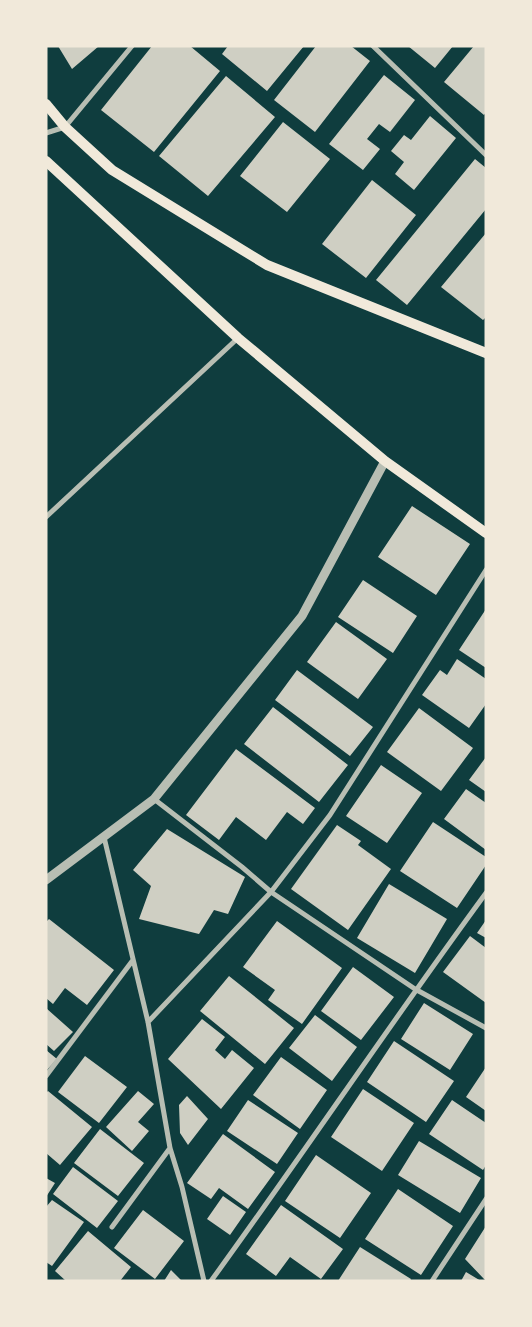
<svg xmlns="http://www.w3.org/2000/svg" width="532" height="1327" viewBox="0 0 532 1327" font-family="'Roboto Condensed',sans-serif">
  <rect width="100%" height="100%" fill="#0f3d3e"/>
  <path fill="#cfcfc3" d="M58,46H99L72,69Z
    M152,46H190L220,71L154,152L101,110Z
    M228,46H304L267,91L222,54Z
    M316,46H351L370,61L315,132L274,100Z
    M408,46H453L435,68Z
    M474,46H486V112L484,115L444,82Z
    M384,75L415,100L390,132L379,124L367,139L380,149L363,170L329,144Z
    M226,76L275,117L208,196L159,156Z
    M430,116L456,138L414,190L395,174L404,162L391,151L404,135L411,140Z
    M283,122L330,159L287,212L240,176Z
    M475,159L486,168V209L407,305L376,280Z
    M372,180L416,215L366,278L322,244Z
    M486,233V317L483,320L441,287Z
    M412,506L470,544L436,595L378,557Z
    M363,580L417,616L393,653L338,617Z
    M486,609V668L459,650Z
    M336,622L387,659L358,699L307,662Z
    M457,659L486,679V704L469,728L422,695L440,670L447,675Z
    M297,670L373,727L350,756L275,700Z
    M273,707L348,765L319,802L244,744Z
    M419,708L473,748L441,791L387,752Z
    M236,749L315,808L303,824L287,812L266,840L236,817L219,840L186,815Z
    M486,757V792L469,780Z
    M381,765L422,793L387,843L346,816Z
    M466,789L486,803V850L444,819Z
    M433,822L486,857V865L457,908L400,871Z
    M337,825L361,841L358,845L391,869L348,930L291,889Z
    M167,829L245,877L228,914L214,910L199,934L139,919L151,886L133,870Z
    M389,884L447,919L415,973L357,938Z
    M49,919L114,970L87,1005L65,988L53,1004L46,998V922Z
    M486,920V938L477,933Z
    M277,921L342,968L302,1024L268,1000L275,990L243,967Z
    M470,936L486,948V1003L443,972Z
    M353,967L394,997L361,1040L321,1011Z
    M229,976L294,1028L265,1064L200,1011Z
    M424,1003L473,1034L450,1070L401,1039Z
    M46,1008L73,1032L54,1051L46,1044Z
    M315,1015L357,1047L332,1081L289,1048Z
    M202,1019L225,1037L215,1050L225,1059L232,1050L254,1068L221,1109L168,1059Z
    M394,1041L454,1081L426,1122L367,1082Z
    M46,1050L57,1059L46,1071Z
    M85,1056L127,1087L99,1123L58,1092Z
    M281,1057L327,1090L300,1129L253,1095Z
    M486,1067V1111L466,1097Z
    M363,1089L414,1123L382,1171L331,1137Z
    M48,1091L92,1127L60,1165L46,1153V1093Z
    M138,1091L154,1104L138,1122L149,1131L132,1151L106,1127Z
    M187,1096L208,1119L188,1145L180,1133L179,1105Z
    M248,1100L298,1133L277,1164L227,1131Z
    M452,1100L486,1123V1165L483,1170L429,1134Z
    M100,1129L144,1163L118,1196L74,1163Z
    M223,1134L275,1172L248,1209L219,1188L211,1199L187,1183Z
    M419,1141L481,1178L460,1213L398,1175Z
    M316,1155L371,1193L340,1238L285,1201Z
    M73,1167L118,1201L97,1228L53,1194Z
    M46,1178L55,1183L46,1197Z
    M398,1189L453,1226L421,1275L365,1239Z
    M223,1196L246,1212L230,1235L207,1219Z
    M52,1200L84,1222L52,1266L46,1262V1207Z
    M281,1205L343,1249L321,1279L290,1257L276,1276L246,1254Z
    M143,1210L184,1241L155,1279L114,1248Z
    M486,1226V1279H484L465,1259Z
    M88,1231L131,1267L120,1281H66L55,1271Z
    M360,1247L411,1279L410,1281H338Z
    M171,1270L182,1281H164Z
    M466,1272L481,1281H461Z"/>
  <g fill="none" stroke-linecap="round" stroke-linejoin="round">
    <path stroke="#b8beb3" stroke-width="5" d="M373,46L486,155
      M46,133L65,127L132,46
      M46,517L238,338
      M154,799L242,867L271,892L415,989L486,1028
      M104,837L148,1022L170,1148L182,1187L204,1281
      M148,1022L271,892L330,815L486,570
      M46,1076L133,960
      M112,1227L170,1148
      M211,1281C304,1153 392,1021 486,893
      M432,1281L486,1199"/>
    <path stroke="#b8beb3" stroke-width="9" d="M46,880L154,799L302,616L385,461"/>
    <path stroke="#f1e9da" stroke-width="10" d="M46,104L65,127L112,170L267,265L486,353
      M46,161L238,338L385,461L486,533"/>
  </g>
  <rect width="532" height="1327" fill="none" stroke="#f1e9da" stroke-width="95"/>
</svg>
